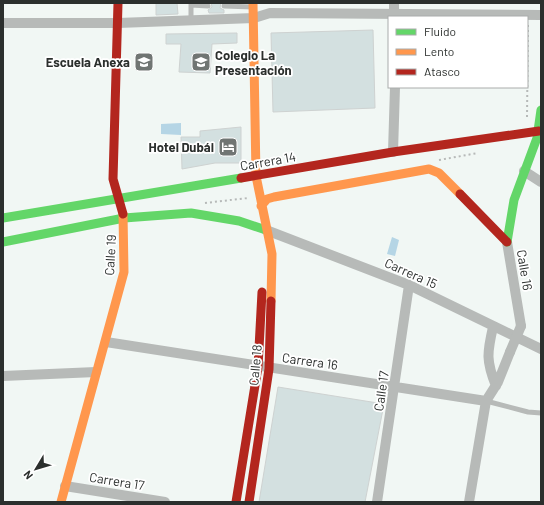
<svg xmlns="http://www.w3.org/2000/svg" width="544" height="505" viewBox="0 0 544 505" font-family="Barlow,sans-serif">
  <rect width="100%" height="100%" fill="#f1f7f4"/>
  <path fill="#b5d5e5" d="M181,123V135L161,134V124Z
    M392,237L399,240L395,256L387,254Z"/>
  <path fill="#d3e0e0" stroke="#ced2d1" d="M156,3H177L178,14L156,15Z
    M211,3H221L220,8L224,10V13H209L208,10L212,7Z
    M373,30L375,108L273,112L271,33Z
    M237,33V43L212,44L210,73L179,72L181,44H166V34Z
    M241,127V163H215L182,169L181,137H200V131Z
    M278,387L384,404L365,502H259Z"/>
  <g fill="none" stroke-linecap="round" stroke-linejoin="round">
    <path stroke="#b6b9b8" stroke-width="2" stroke-dasharray="2 3" stroke-linecap="butt" d="M527,117L528,24
      M439,160L478,153
      M205,203L248,198"/>
    <path stroke="#b7bab8" stroke-width="5" d="M191,5L208,6
      M224,6L253,7
      M191,20V3
      M486,401L528,412L541,413"/>
    <path stroke="#b7bab8" stroke-width="10" d="M394,3V17
      M3,23H118L254,18L270,13L541,15
      M393,152L395,87
      M524,171L541,182
      M266,230L409,285L541,349
      M507,242L521,326
      M493,327C487,353 486,361 496,386
      M106,342L486,401
      M3,376L96,372
      M65,486L165,502
      M377,502L409,285
      M469,502L486,401L498,382L510,352"/>
    <path stroke="#63d668" stroke-width="9" d="M3,218L241,178
      M3,242L124,218L191,213L239,221L266,230
      M507,242L514,200L537,138L541,110"/>
    <path stroke="#ff974d" stroke-width="9" d="M253,3L256,176L272,254L271,301
      M261,206L267,199L274,197L429,169L439,173L460,194
      M61,502L124,272L123,214"/>
    <path stroke="#b3261e" stroke-width="9" d="M118,3L113,179L123,214
      M241,178L393,152L539,131
      M460,194L507,242
      M236,502L258,367L262,292
      M249,502L269,369L271,301"/>
    <path stroke="#b7bab8" stroke-width="10" d="M510,352L521,326"/>
  </g>
  <defs>
    <g id="school-square" transform="scale(1)"><rect x="-9" y="-9" width="18" height="18" rx="4" fill="#707573" stroke="#fff"/><path d="M0-5L7-2L0 1L-7-2ZM-4 1L0 2.5L4 1V4Q0 6-4 4Z" fill="#fff"/></g>
    <g id="hotel-square" transform="scale(1)"><rect x="-9" y="-9" width="18" height="18" rx="4" fill="#707573" stroke="#fff"/><path d="M-6-4.5h1.5V1H6V5H4.5V3h-9V5H-6ZM-4 0a1.8 1.8 0 1 1 3.6 0ZM.5 0V-2.5h3Q6-2.5 6 0Z" fill="#fff"/></g>
  </defs>
  <g fill-rule="evenodd">
    <use href="#school-square" x="144" y="62"/>
    <use href="#school-square" x="201" y="62"/>
    <use href="#hotel-square" x="228" y="147"/>
  </g>
  <g text-anchor="middle" dominant-baseline="central" stroke-width="3.5" stroke-linejoin="round" paint-order="stroke">
    <g font-size="13" font-weight="bold" fill="#2b2f2d" stroke="#fff" text-anchor="end">
      <text x="215" y="55" text-anchor="start">Colegio La<tspan x="215" dy="15">Presentación</tspan></text>
      <text x="130" y="62">Escuela Anexa</text>
      <text x="214" y="147">Hotel Dubái</text>
    </g>
    <g font-size="13" fill="#2b2f2d" stroke="#fff">
      <text transform="translate(268 161) rotate(-10)">Carrera 14</text>
      <text transform="translate(110 255) rotate(-87)">Calle 19</text>
      <text transform="translate(525 270) rotate(81)">Calle 16</text>
      <text transform="translate(411 273) rotate(24)">Carrera 15</text>
      <text transform="translate(310 361) rotate(8)">Carrera 16</text>
      <text transform="translate(255 365) rotate(-85)">Calle 18</text>
      <text transform="translate(381 391) rotate(-82)">Calle 17</text>
      <text transform="translate(117 481) rotate(9)">Carrera 17</text>
    </g>
  </g>
  <rect width="544" height="505" fill="none" stroke="#2b2f2d" stroke-width="8"/>
  <rect x="388" y="16" width="140" height="72" fill="#ffffff" stroke="#aaacab"/>
  <rect x="396" y="29" width="20" height="6" fill="#63d668" stroke="#aaacab"/>
  <text x="424" y="36" font-size="12" fill="#2b2f2d">Fluido</text>
  <rect x="396" y="49" width="20" height="6" fill="#ff974d" stroke="#aaacab"/>
  <text x="424" y="56" font-size="12" fill="#2b2f2d">Lento</text>
  <rect x="396" y="69" width="20" height="6" fill="#b3261e" stroke="#aaacab"/>
  <text x="424" y="76" font-size="12" fill="#2b2f2d">Atasco</text>
  <g transform="translate(36 469) rotate(232)" stroke="#ffffff" stroke-width="3" paint-order="stroke">
  <path d="M0-3L7 15L0 10L-7 15Z" fill="#2b2f2d"/>
  <text y="-6" font-size="11" font-weight="bold" text-anchor="middle" fill="#2b2f2d">N</text>
  </g>
</svg>
